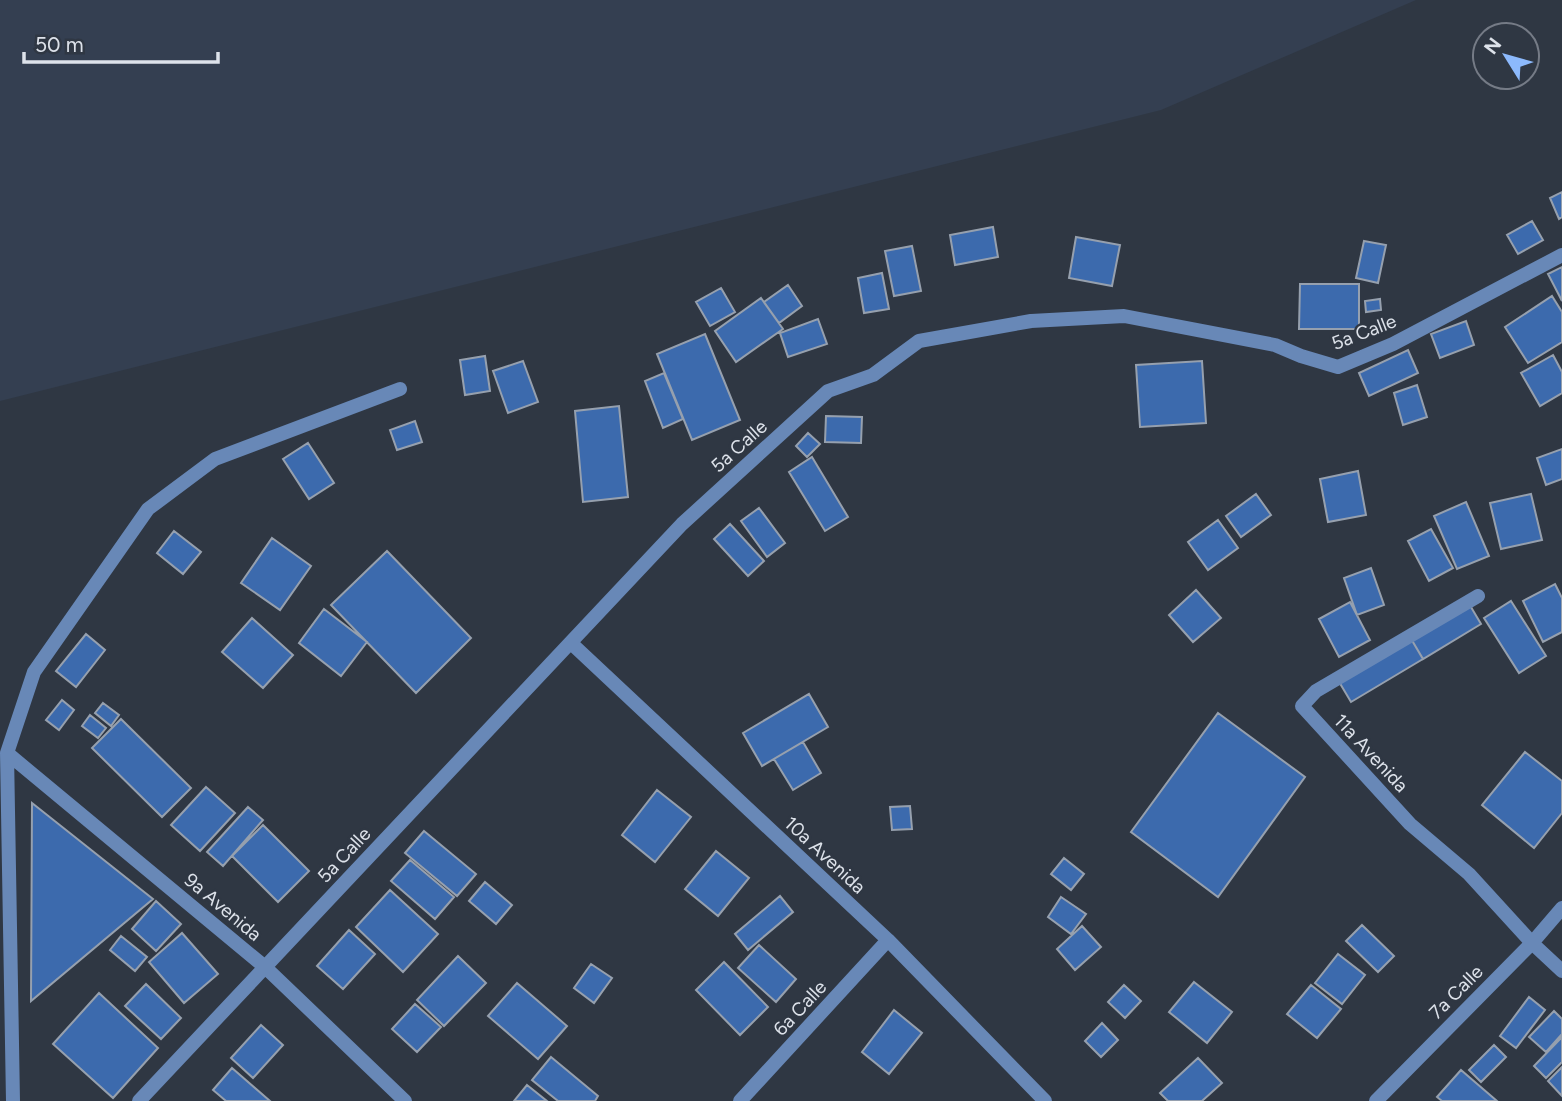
<svg xmlns="http://www.w3.org/2000/svg" width="1562" height="1101" viewBox="0 0 1562 1101" font-family="Figtree,sans-serif">
  <rect width="100%" height="100%" fill="#2f3743"/>
  <path fill="#343f51" d="M0,0H1416L1161,110L0,401Z"/>
  <path fill="#3c6aad" stroke="#96a0ae" stroke-width="2" d="M1562,192V217L1559,219L1550,198Z
    M1532,221L1543,240L1518,254L1507,235Z
    M993,227L998,257L955,265L950,235Z
    M1076,237L1120,245L1112,286L1069,278Z
    M1364,241L1386,245L1378,283L1356,278Z
    M912,246L921,291L894,296L885,251Z
    M1562,267V301L1548,274Z
    M882,273L889,309L864,313L858,278Z
    M1300,284H1359V329H1299Z
    M788,285L802,306L779,323L764,302Z
    M721,288L735,312L710,326L696,302Z
    M1552,296L1562,312V342L1528,363L1505,327Z
    M761,298L783,329L736,362L715,331Z
    M1380,299L1381,310L1366,312L1365,301Z
    M818,319L827,344L788,357L780,333Z
    M1466,321L1474,345L1440,358L1431,334Z
    M705,334L740,420L692,440L657,354Z
    M1408,350L1418,373L1369,396L1359,373Z
    M1553,355L1562,372V393L1540,406L1521,373Z
    M485,356L490,391L465,395L460,360Z
    M523,361L538,402L508,413L493,371Z
    M1202,361L1206,423L1140,427L1136,365Z
    M664,373L683,419L663,428L645,381Z
    M1417,385L1427,417L1403,425L1394,393Z
    M619,406L628,497L583,502L575,411Z
    M826,416L862,417L861,443L825,442Z
    M415,421L422,442L397,450L390,430Z
    M808,433L820,444L807,457L796,446Z
    M308,443L334,483L309,499L283,459Z
    M1562,449V479L1546,485L1537,458Z
    M812,457L848,517L825,531L789,472Z
    M1358,471L1366,515L1328,522L1320,479Z
    M1256,494L1271,515L1241,537L1226,516Z
    M1531,494L1542,540L1501,549L1490,503Z
    M1466,502L1489,556L1457,569L1434,516Z
    M759,508L785,543L767,557L741,521Z
    M1218,520L1238,548L1208,570L1188,542Z
    M730,524L764,561L748,576L714,539Z
    M1431,529L1453,568L1429,581L1408,541Z
    M174,531L201,552L183,574L157,553Z
    M272,538L311,566L280,610L241,583Z
    M387,551L471,638L416,693L331,605Z
    M1371,568L1384,605L1357,615L1344,578Z
    M1555,584L1562,598V632L1543,642L1523,601Z
    M1196,590L1221,618L1193,642L1169,615Z
    M1511,601L1546,656L1519,673L1484,618Z
    M1350,602L1370,640L1339,657L1319,619Z
    M1468,602L1481,624L1423,659L1410,637Z
    M324,609L367,642L341,676L299,643Z
    M252,618L293,655L263,688L222,652Z
    M86,634L105,650L76,687L56,671Z
    M1410,637L1423,659L1351,702L1338,680Z
    M809,694L828,727L762,766L743,733Z
    M62,700L74,710L59,730L46,720Z
    M103,703L119,715L111,726L95,713Z
    M1218,713L1305,777L1218,897L1131,832Z
    M90,715L106,728L98,738L82,726Z
    M121,719L191,788L162,817L92,748Z
    M803,742L821,773L793,790L774,759Z
    M1525,752L1562,781V813L1534,848L1482,805Z
    M206,787L235,813L200,851L171,825Z
    M657,790L691,817L655,862L622,835Z
    M32,803L153,899L31,1001Z
    M910,806L912,829L892,830L890,807Z
    M248,807L263,820L223,866L207,852Z
    M263,825L309,871L278,902L232,856Z
    M424,831L476,874L457,896L405,853Z
    M716,851L749,878L718,916L685,889Z
    M1064,858L1084,874L1071,890L1051,874Z
    M410,860L454,897L435,919L391,881Z
    M485,882L512,905L496,924L469,901Z
    M390,890L438,934L403,972L356,927Z
    M780,896L793,912L748,950L735,934Z
    M1061,897L1086,914L1071,934L1048,917Z
    M156,901L181,924L156,951L132,929Z
    M1362,925L1394,956L1378,972L1346,941Z
    M1082,926L1101,947L1075,970L1057,949Z
    M349,930L375,954L343,989L317,966Z
    M182,933L218,974L184,1003L149,962Z
    M121,936L147,957L135,971L110,950Z
    M759,945L796,979L776,1002L738,968Z
    M1338,954L1365,975L1342,1004L1315,983Z
    M458,956L486,983L444,1026L417,1000Z
    M724,962L768,1007L740,1035L696,990Z
    M591,964L612,978L594,1003L574,988Z
    M1194,982L1232,1012L1207,1043L1169,1012Z
    M517,983L567,1026L538,1059L488,1016Z
    M146,984L181,1018L161,1039L125,1006Z
    M1124,985L1141,1001L1125,1018L1108,1002Z
    M1311,985L1341,1009L1317,1038L1287,1014Z
    M99,993L158,1048L113,1098L53,1044Z
    M1529,997L1545,1010L1516,1048L1500,1036Z
    M415,1004L441,1027L417,1052L392,1029Z
    M894,1010L922,1033L889,1074L862,1052Z
    M1554,1011L1562,1019V1034L1546,1052L1529,1037Z
    M1102,1023L1118,1040L1101,1057L1085,1041Z
    M261,1025L283,1045L253,1078L231,1058Z
    M1562,1037V1062L1546,1078L1534,1066Z
    M1494,1045L1506,1057L1481,1082L1469,1070Z
    M551,1057L598,1096L595,1101H558L532,1080Z
    M1198,1058L1222,1083L1202,1101H1168L1160,1093Z
    M1562,1067V1096L1548,1081Z
    M232,1068L270,1101H226L213,1090Z
    M1461,1070L1497,1101H1442L1437,1097Z
    M527,1085L547,1101H514Z"/>
  <g fill="none" stroke-linecap="round" stroke-linejoin="round">
    <path stroke="#6888b7" stroke-width="14" d="M1478,596L1316,691L1302,706L1410,824L1469,874L1532,943L1562,971
      M571,643L888,940L1045,1101
      M7,753L265,967L405,1101
      M13,1101L7,753L34,672L148,509L215,459L400,389
      M139,1101L682,524L828,391L873,375L919,341L1031,321L1124,316L1275,345L1301,356L1338,367L1393,344L1562,255
      M740,1101L888,940
      M1376,1101L1532,943L1562,908"/>
  </g>
  <g text-anchor="middle" dominant-baseline="central" stroke-width="5" stroke-linejoin="round" paint-order="stroke">
    <g font-size="19" fill="#dde2ea" stroke="#2f3743">
      <text transform="translate(1364 332) rotate(-21)">5a Calle</text>
      <text transform="translate(739 446) rotate(-42)">5a Calle</text>
      <text transform="translate(1371 753) rotate(47)">11a Avenida</text>
      <text transform="translate(344 855) rotate(-47)">5a Calle</text>
      <text transform="translate(825 855) rotate(43)">10a Avenida</text>
      <text transform="translate(223 907) rotate(40)">9a Avenida</text>
      <text transform="translate(1456 992) rotate(-45)">7a Calle</text>
      <text transform="translate(800 1008) rotate(-47)">6a Calle</text>
    </g>
  </g>
  <g transform="translate(1506 56) rotate(307)"><circle r="33" fill="#2f3743" stroke="#757b86" stroke-width="2"/>
  <path d="M0-5L12 26L0 18L-12 26Z" fill="#8cb9fc"/>
  <text y="-10" font-size="19" font-weight="bold" text-anchor="middle" fill="#dde2ea">N</text>
  </g>
  <path d="M24 52v10h194v-10" fill="none" stroke="#dde2ea" stroke-width="3.5"/>
  <text x="35" y="52" font-size="21" fill="#dde2ea" stroke="#2f3743" stroke-width="5" paint-order="stroke">50 m</text>
</svg>
